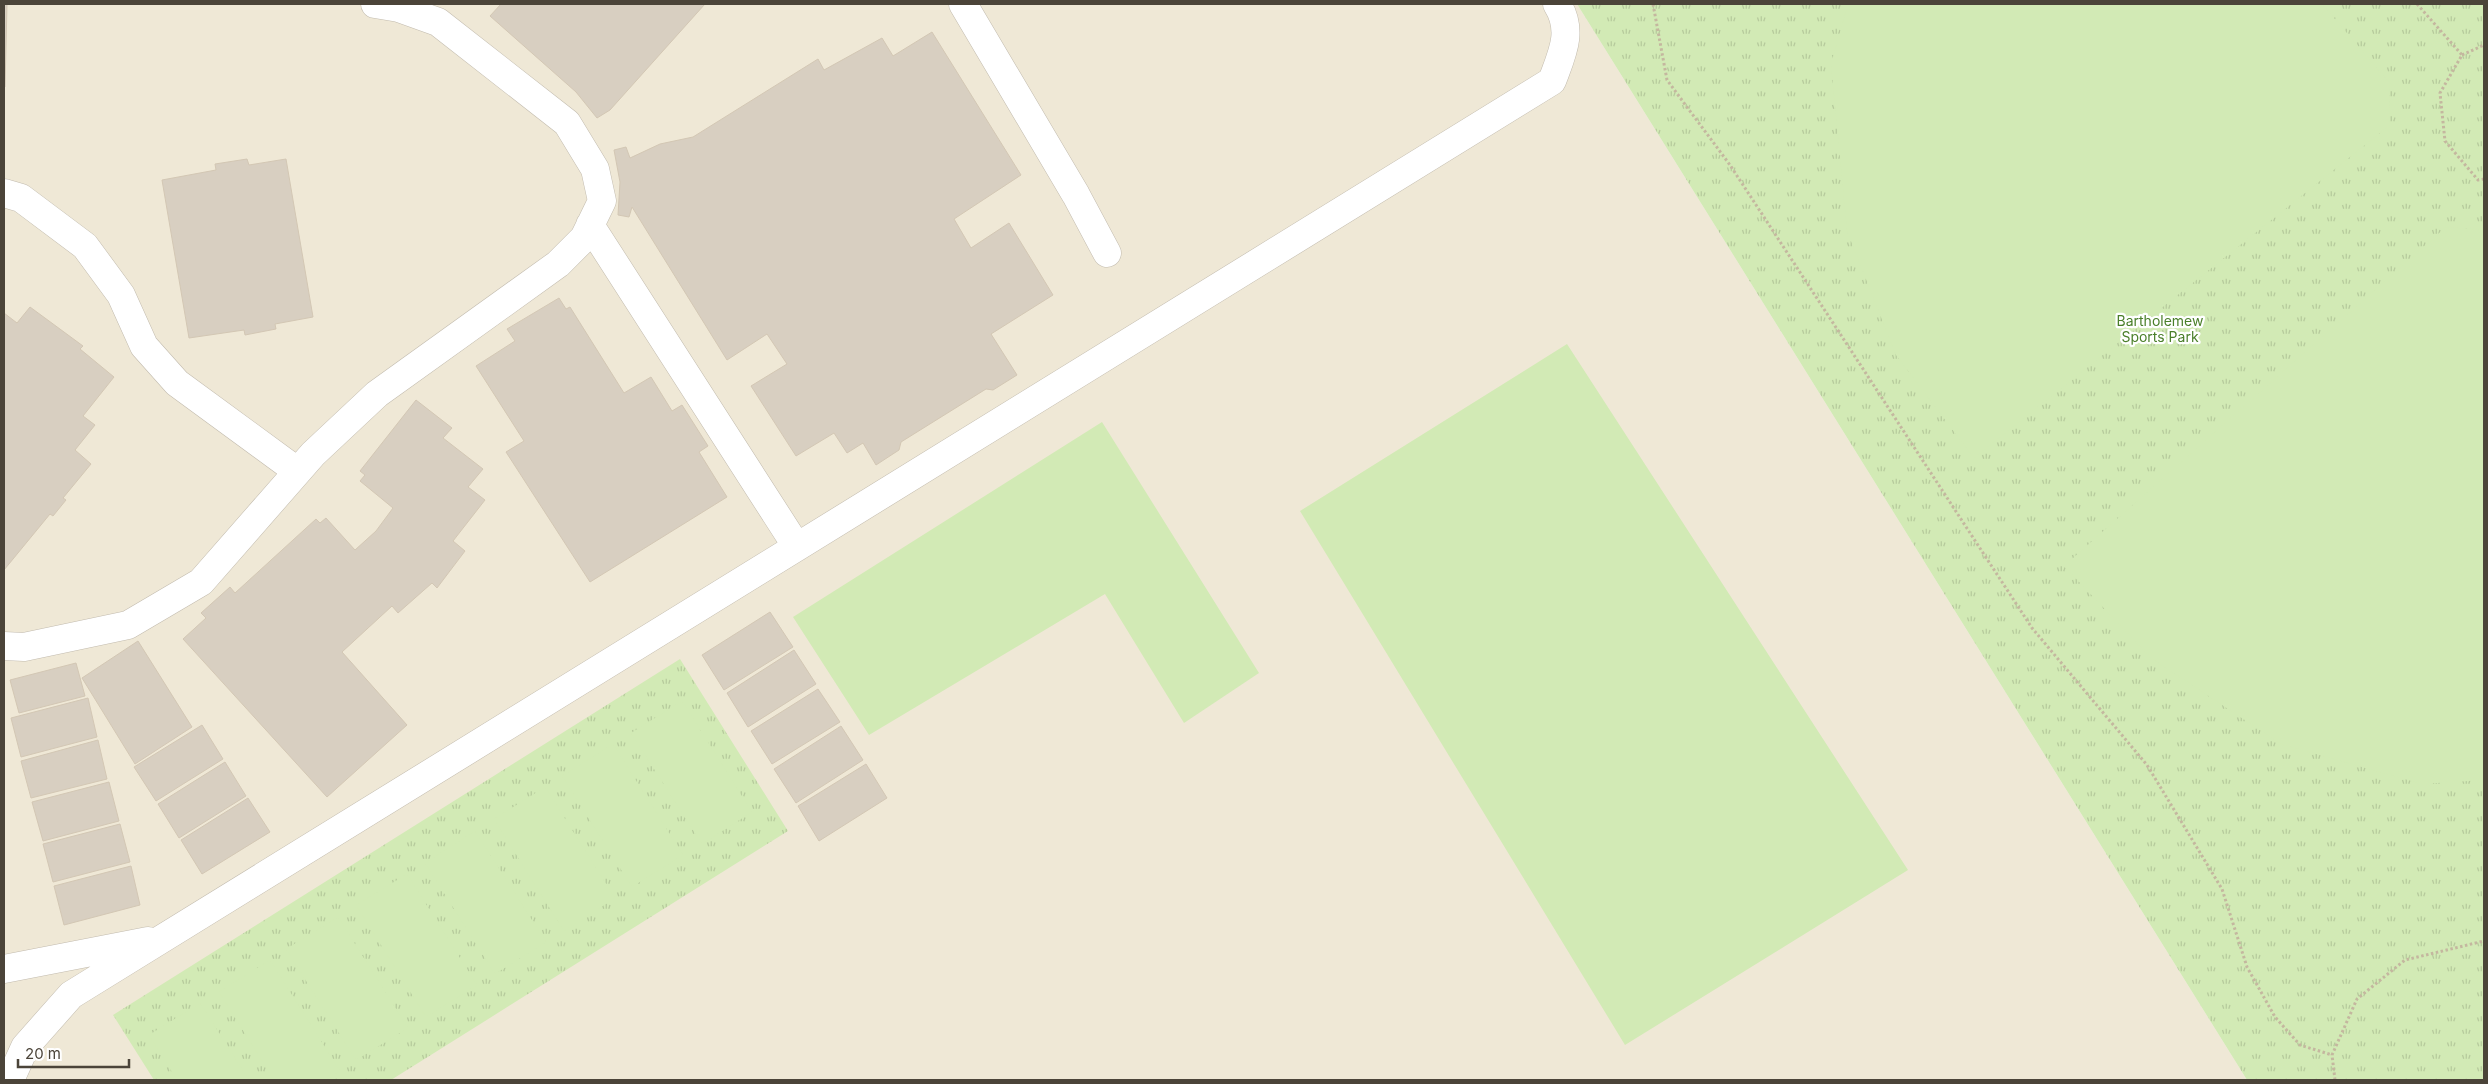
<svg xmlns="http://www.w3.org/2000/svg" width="2488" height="1084" viewBox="0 0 2488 1084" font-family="Inter,sans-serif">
  <defs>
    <pattern id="park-tufts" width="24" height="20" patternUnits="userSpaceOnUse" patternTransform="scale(1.25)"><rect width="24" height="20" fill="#d2eab5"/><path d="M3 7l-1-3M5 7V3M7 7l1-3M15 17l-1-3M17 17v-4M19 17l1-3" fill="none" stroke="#b6ca9c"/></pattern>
  </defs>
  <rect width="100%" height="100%" fill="#f6f3ec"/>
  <path fill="#efe8d6" d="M4,4H1577L2247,1080H4Z"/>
  <path fill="url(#park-tufts)" d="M1577,4H2484V1080H2247Z
    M680,659L788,831L391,1080H154L113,1015Z"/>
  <path fill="#d2eab5" d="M1848,4H2322L2389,82L2390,125L1974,458L1896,355L1847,231L1831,64Z
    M2446,227L2484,230V780L2422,784L2281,744L2151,658L2064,566Z
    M1567,344L1908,870L1625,1045L1300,511Z
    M1102,422L1259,673L1184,723L1105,594L869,735L793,617Z
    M682,701L752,812L702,844L631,733Z
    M613,744L683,855L632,887L562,776Z
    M545,787L615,898L564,931L494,819Z
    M475,831L546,942L495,974L425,863Z
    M407,874L477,985L426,1017L356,905Z
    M338,917L408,1028L356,1060L286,949Z
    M270,960L340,1071L326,1080H274L219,992Z
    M200,1003L249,1080H177L149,1035Z"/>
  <path fill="#d8cfc1" stroke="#d3c7b4" d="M4,4H7L5,87H4Z
    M501,4H705L610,110L597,118L576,92L490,16Z
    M932,32L1021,175L954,219L971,248L1009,223L1053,295L991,334L1017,375L993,390L986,389L901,442L899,450L876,465L863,443L847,453L834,433L796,456L751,386L787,364L767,334L727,360L632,207L629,217L618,215L620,182L614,150L626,147L630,158L660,144L693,137L818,59L824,70L882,38L893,56Z
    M247,159L249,165L286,159L313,317L275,324L276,329L245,335L244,330L189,338L162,180L216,170L215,164Z
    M559,298L566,309L570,307L624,393L651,377L672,411L682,405L708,446L699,452L727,497L590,582L506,452L524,441L476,366L515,341L507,329Z
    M30,307L83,346L80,349L114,377L83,416L95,425L75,450L91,464L63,498L66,500L53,516L50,514L4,570V313L17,323Z
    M416,400L452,428L443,438L483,469L468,487L485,500L453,541L465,551L437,588L432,583L398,613L392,606L342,652L407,725L327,797L183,639L206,618L201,613L230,587L235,593L316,519L320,523L326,518L355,550L376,531L393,508L360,481L365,475L360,471Z
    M770,612L793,647L724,690L702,655Z
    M138,641L192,727L135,764L82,678Z
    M794,650L816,684L748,727L727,693Z
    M76,663L85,696L19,713L10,680Z
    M818,689L840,722L772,764L751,731Z
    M88,698L97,737L21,757L11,718Z
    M202,725L223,759L156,801L134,767Z
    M841,726L863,760L796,803L774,769Z
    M98,740L107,779L31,798L21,761Z
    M225,762L246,796L179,838L158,804Z
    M866,764L887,798L819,841L798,806Z
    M109,782L119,821L43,841L32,802Z
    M248,798L270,832L202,874L181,840Z
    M120,824L130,862L53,882L43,844Z
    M131,866L140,905L64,925L54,886Z"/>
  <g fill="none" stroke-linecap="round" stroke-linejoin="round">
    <g stroke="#c2bbae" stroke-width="29">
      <path id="minor" d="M963,4L1076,195L1107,253
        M4,193L21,198L85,246L121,295L144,346L177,383L297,471
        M590,225L797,547
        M4,646L24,647L128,625L201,582L313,454L377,394L558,264L584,238L602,201L595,169L567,123L438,22L399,8L375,4
        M4,969L148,941
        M10,1080L25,1047L71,995L1552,81C1562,54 1574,31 1557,4"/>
    </g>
    <path stroke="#c4b79f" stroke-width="3" stroke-dasharray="2.5 2.5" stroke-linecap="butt" d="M1653,4L1667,80L1730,165L2032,628L2147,765L2222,889L2247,967L2275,1017L2300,1045L2332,1055
      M2417,4L2462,55L2440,93L2445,141L2478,180L2484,179
      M2462,55L2484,45
      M2335,1080L2332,1055L2357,999L2405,960L2484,941"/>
    <use href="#minor" stroke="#fff" stroke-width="28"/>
  </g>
  <g text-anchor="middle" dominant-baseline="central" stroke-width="4.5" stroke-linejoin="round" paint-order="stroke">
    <g font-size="14" fill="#4a7f2a" stroke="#fff">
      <text x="2160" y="320">Bartholemew<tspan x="2160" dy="16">Sports Park</tspan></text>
    </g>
  </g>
  <rect width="2488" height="1084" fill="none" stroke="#4b4439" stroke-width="10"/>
  <path d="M18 1059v8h111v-8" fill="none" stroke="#4b4439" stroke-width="2.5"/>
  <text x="25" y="1059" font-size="15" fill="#4b4439" stroke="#ffffff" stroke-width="4" paint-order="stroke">20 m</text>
</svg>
